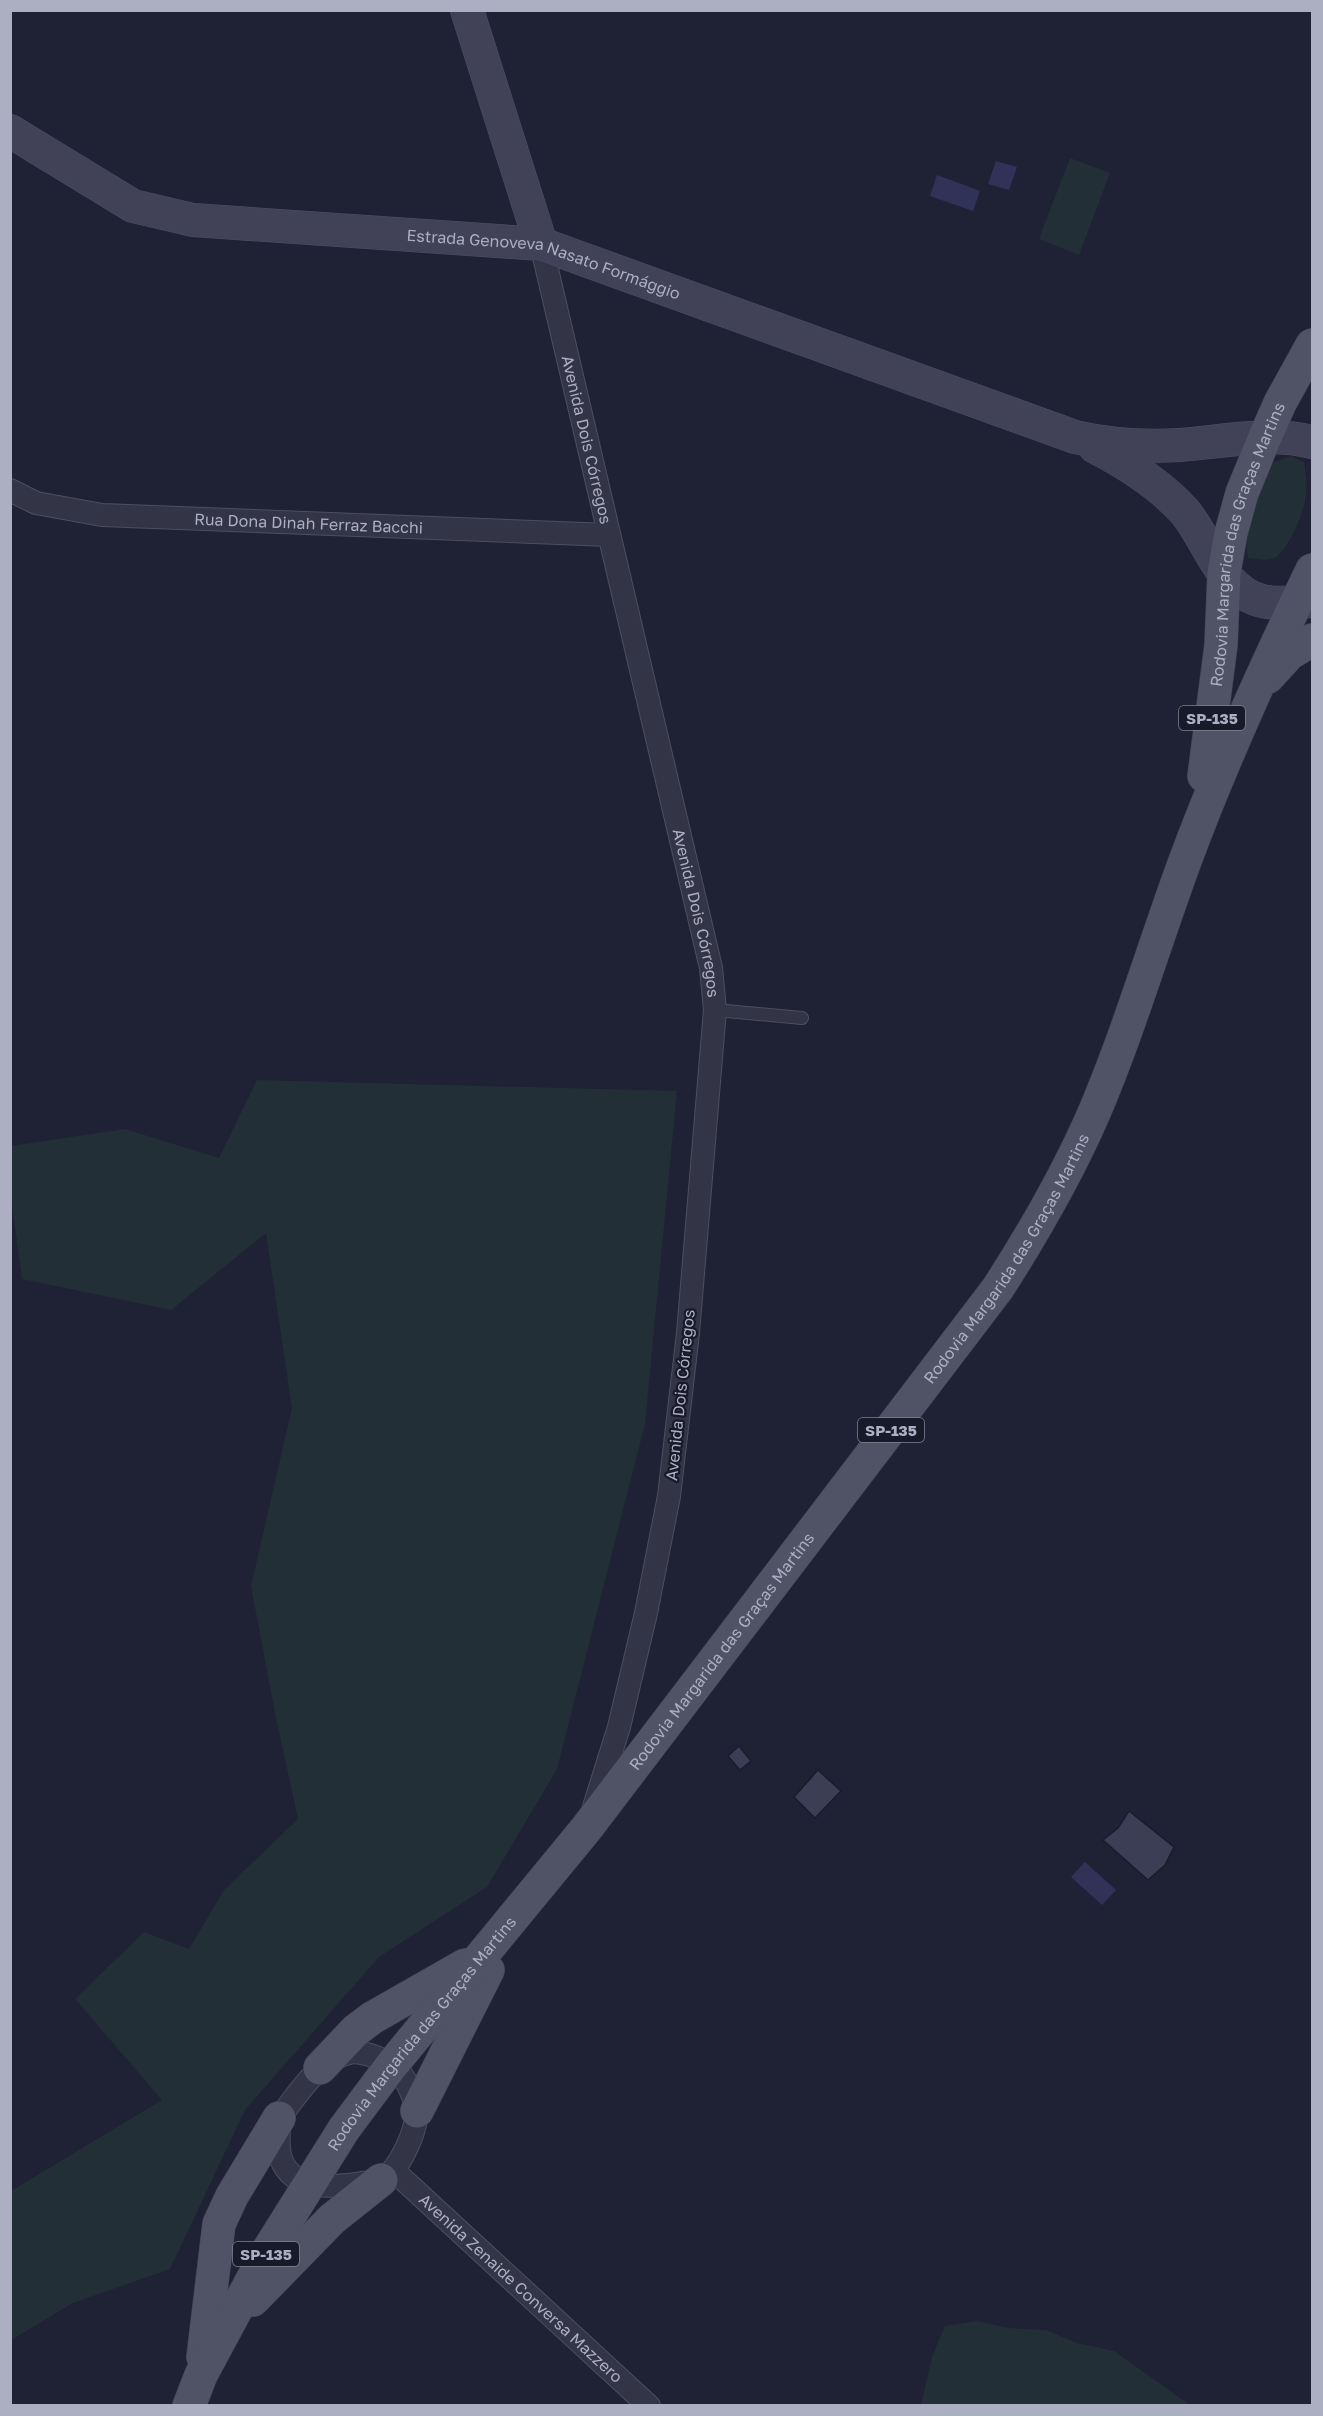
<svg xmlns="http://www.w3.org/2000/svg" width="1323" height="2416" viewBox="0 0 1323 2416" font-family="'Golos Text',sans-serif">
  <rect width="100%" height="100%" fill="#1f2234"/>
  <path fill="#222f37" d="M1070,158L1110,173L1079,255L1039,239Z
    M1291,456L1304,462C1305,472 1308,484 1306,495C1305,510 1289,549 1276,557C1268,562 1257,559 1248,558L1246,543L1260,480L1272,463Z
    M257,1080L677,1091L645,1424L557,1769L487,1887L379,1957L245,2110L170,2269L73,2303L11,2340V2191L162,2100L75,1999L144,1932L189,1949L224,1890L298,1819L275,1713L251,1586L292,1408L266,1233L171,1310L22,1279L11,1196V1146L125,1129L219,1158Z
    M977,2321L1008,2328L1046,2330L1077,2343L1114,2351L1190,2405H921L932,2357L945,2326Z"/>
  <path fill="#303357" d="M996,161L1017,167L1009,190L988,184Z
    M937,175L980,191L973,211L930,196Z
    M1085,1862L1116,1890L1102,1905L1071,1877Z"/>
  <path fill="#3b3e55" stroke="#1a1c2c" stroke-width="1.5" d="M739,1746L751,1761L740,1770L728,1756Z
    M818,1770L841,1791L815,1818L794,1797Z
    M1129,1811L1174,1847L1165,1865L1148,1880L1103,1840L1118,1828Z"/>
  <g fill="none" stroke-linecap="round" stroke-linejoin="round">
    <g stroke="#4d4f60" stroke-width="14">
      <path id="lane" d="M715,1010L802,1018"/>
    </g>
    <g stroke="#4d4f60" stroke-width="24">
      <g id="street">
        <path id="s1" d="M541,244L711,968L715,1010L688,1333L669,1496L646,1613L619,1727L593,1810"/>
        <path id="s2" d="M10,490L36,503L102,515L609,535"/>
        <path d="M353,2052C373,2053 397,2064 407,2083C411,2091 415,2099 416,2109C419,2127 399,2172 381,2180C376,2182 368,2182 362,2183C336,2187 293,2192 281,2159C277,2147 279,2131 279,2118C300,2092 318,2059 353,2052Z"/>
        <path id="s3" d="M393,2170L649,2406"/>
      </g>
    </g>
    <g stroke="#4d4f60" stroke-width="34">
      <g id="secondary">
        <path d="M467,10L541,244"/>
        <path id="s4" d="M10,131L133,206L193,220L541,244L1075,437C1110,445 1144,447 1180,445C1224,442 1269,431 1312,442"/>
        <path d="M1095,447C1128,464 1160,484 1185,512C1209,541 1221,591 1262,601C1278,605 1296,602 1312,601"/>
      </g>
    </g>
    <g stroke="#3c3e4f" stroke-width="34">
      <g id="primary">
        <path d="M1268,677L1289,654L1312,640"/>
        <path id="s5" d="M1204,776L1221,645L1224,573L1231,533L1242,493L1265,437L1280,403L1312,345"/>
        <path d="M320,2068L356,2030L372,2018L465,1965"/>
        <path d="M417,2111L488,1970"/>
        <path d="M253,2300L332,2219L381,2180"/>
        <path d="M203,2357L219,2224L232,2196L279,2118"/>
        <path id="s6" d="M189,2406L201,2375L267,2252L344,2129L391,2066L586,1829L998,1288C1034,1232 1067,1175 1094,1113C1129,1031 1154,945 1185,861C1222,761 1266,665 1312,570"/>
      </g>
    </g>
    <use href="#lane" stroke="#333445" stroke-width="12"/>
    <use href="#street" stroke="#333445" stroke-width="22"/>
    <use href="#secondary" stroke="#414258" stroke-width="33"/>
    <use href="#primary" stroke="#505265" stroke-width="33"/>
  </g>
  <g text-anchor="middle" dominant-baseline="central" stroke-width="4.5" stroke-linejoin="round" paint-order="stroke">
    <g fill="#181a2a" stroke="#808294" stroke-width="1.5">
      <rect x="1179" y="706" width="66" height="24" rx="4.5"/>
      <rect x="858" y="1418" width="66" height="24" rx="4.5"/>
      <rect x="233" y="2242" width="66" height="24" rx="4.5"/>
    </g>
    <g font-size="15" font-weight="bold" fill="#acaec2">
      <text x="1212" y="718">SP-135</text>
      <text x="891" y="1430">SP-135</text>
      <text x="266" y="2254">SP-135</text>
    </g>
    <g font-size="16" fill="#acaec2" stroke="#181a2a">
      <text stroke="none"><textPath href="#s4" startOffset="561">Estrada Genoveva Nasato Formággio</textPath></text>
      <text stroke="none"><textPath href="#s1" startOffset="201">Avenida Dois Córregos</textPath></text>
      <text stroke="none"><textPath href="#s2" startOffset="303">Rua Dona Dinah Ferraz Bacchi</textPath></text>
      <text stroke="none"><textPath href="#s5" startOffset="237">Rodovia Margarida das Graças Martins</textPath></text>
      <text stroke="none"><textPath href="#s1" startOffset="687">Avenida Dois Córregos</textPath></text>
      <text stroke="none"><textPath href="#s6" startOffset="1413">Rodovia Margarida das Graças Martins</textPath></text>
      <text transform="translate(680 1395) rotate(-84)">Avenida Dois Córregos</text>
      <text stroke="none"><textPath href="#s6" startOffset="927">Rodovia Margarida das Graças Martins</textPath></text>
      <text stroke="none"><textPath href="#s6" startOffset="441">Rodovia Margarida das Graças Martins</textPath></text>
      <text stroke="none"><textPath href="#s3" startOffset="174">Avenida Zenaide Conversa Mazzero</textPath></text>
    </g>
  </g>
  <rect width="1323" height="2416" fill="none" stroke="#acaec2" stroke-width="24"/>
</svg>
